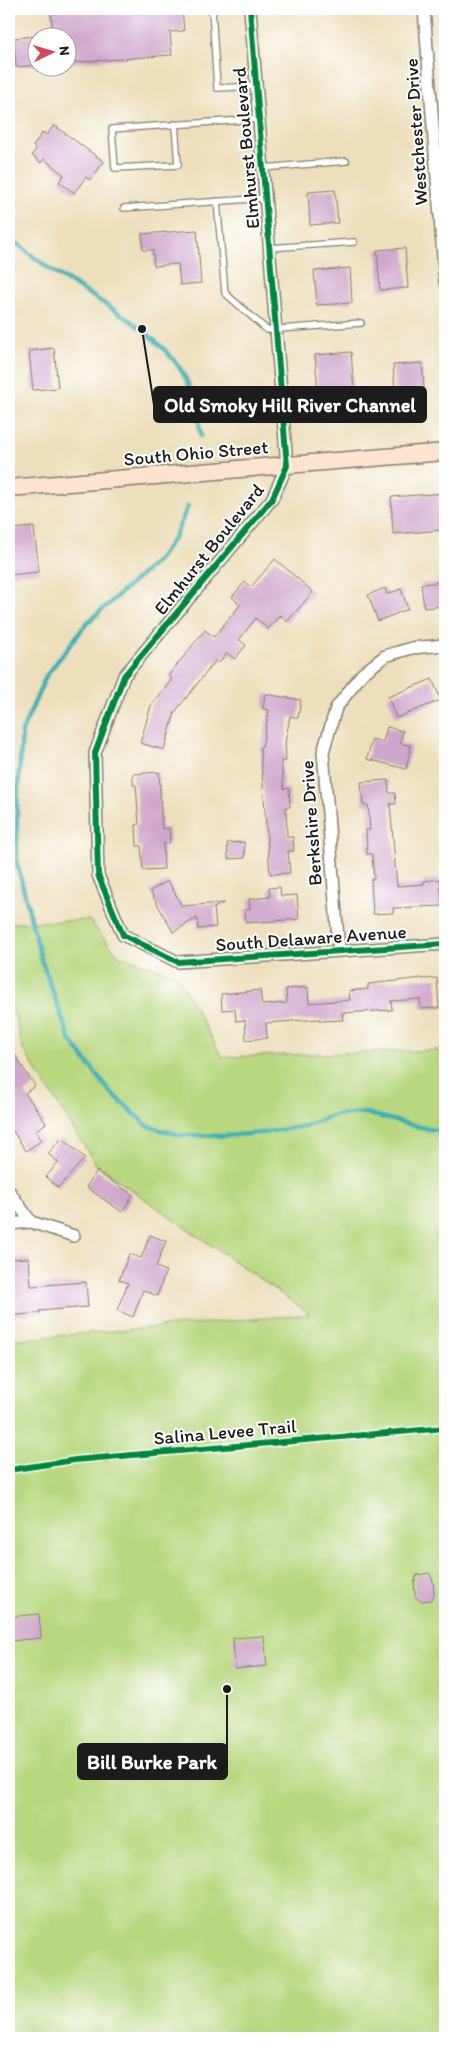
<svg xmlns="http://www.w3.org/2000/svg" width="454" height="2047" viewBox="0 0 454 2047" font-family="Itim,sans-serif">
  <rect width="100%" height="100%" fill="#fff"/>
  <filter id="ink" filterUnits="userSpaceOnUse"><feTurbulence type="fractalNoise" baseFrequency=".02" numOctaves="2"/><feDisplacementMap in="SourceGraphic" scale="10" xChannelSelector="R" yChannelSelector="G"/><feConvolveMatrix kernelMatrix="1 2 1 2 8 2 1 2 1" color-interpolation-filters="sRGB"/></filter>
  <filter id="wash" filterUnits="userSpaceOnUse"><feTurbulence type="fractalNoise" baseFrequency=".0096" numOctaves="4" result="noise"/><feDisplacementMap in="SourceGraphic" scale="20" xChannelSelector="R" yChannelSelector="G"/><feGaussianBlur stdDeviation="1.12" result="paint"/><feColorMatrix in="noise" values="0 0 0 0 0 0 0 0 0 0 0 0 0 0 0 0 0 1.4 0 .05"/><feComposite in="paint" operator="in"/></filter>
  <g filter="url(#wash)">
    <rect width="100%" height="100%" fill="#eddfbc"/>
    <path fill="#b8d77e" stroke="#6a7a4d" d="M89,920L118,955L177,975L222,1057L445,1050V2038H9V1340L310,1314L96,1165L23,1049L9,992V923Z"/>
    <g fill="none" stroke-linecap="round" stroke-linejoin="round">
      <path stroke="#3badb3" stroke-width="4.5" d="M9,237C25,249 40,263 57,274C96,300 142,322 173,359C192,381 197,409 201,436
        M188,506L175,536L159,559L87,623L46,676L22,731L17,805V863L41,959L70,1040L111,1093L148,1126L179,1135L224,1136L260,1133L305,1126L334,1115L365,1113L428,1129L445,1131"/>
    </g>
    <g id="blocks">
      <path fill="#d0a7cc" d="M51,9H182L184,31L170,32L172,55L68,63V38H53Z
        M38,36V65L16,67L14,38Z
        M54,125L104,162L90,180L86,177L74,193L59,182L64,175L44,159L41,163L32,155L36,149L33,146L43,132L47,135Z
        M335,190L338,223L310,225L308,192Z
        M197,230L201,283L180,285L178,264L154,266L153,250H143L142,234Z
        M405,248L408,288L380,290L377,250Z
        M350,268L352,303L317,305L314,271Z
        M54,348L58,388L33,390L29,351Z
        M351,352L355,403L319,406L315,355Z
        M422,363L424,388L395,391L393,365Z
        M445,493V530L393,534L391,497Z
        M34,527L39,572L9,575V529Z
        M275,559L313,592L287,622L280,615L268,629L256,618L239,640L246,645L235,659L227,653L219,663L216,660L175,712L164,750L140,743L151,706L172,679L168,676L205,630L214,637L240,605L232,597L245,582L251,587Z
        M445,582V606L424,608L421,584Z
        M385,588L387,594L401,589L408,609L378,621L368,595Z
        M432,679L441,700L396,718L388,697Z
        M265,694L301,700L298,718L290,716L285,743L286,761H281L284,789L289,788L290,807H286L287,837H293L294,851H288L290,873L270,874L260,747H262L269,710L263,709Z
        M387,727L403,731L400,743L411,746L406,769L367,759L372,739L383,742Z
        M159,772L162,829L169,828L170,843L163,844L164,869L143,870L141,846H137L136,825L139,824L136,785H133V774Z
        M388,780L389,793H395L396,804H390L397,886L424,884V881L440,879L442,906L393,908V913L373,914L371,879H374L372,854H367L366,830H370L368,805H363L361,782Z
        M244,842L245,858L228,859L227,843Z
        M168,881L182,906L224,903L214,908L216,927L198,929L197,918L173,932L150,891Z
        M280,887L281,896L297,895L299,919L246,923L245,910L250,909L249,899L270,897L269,888Z
        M422,978V979L437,978L439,1008L421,1009L420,999L391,1001L392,1010L342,1013L343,1020L320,1021V1019L266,1023L267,1038L246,1040L245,1020L236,1021L235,1009L222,1010L221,994L260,990L262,1005L287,1003L286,989L308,987L309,1003L350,1000L349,991L368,989V984Z
        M9,1046L35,1086L25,1093L46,1123L35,1131L42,1140L26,1151L9,1125Z
        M62,1138L85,1158L58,1188L46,1177L58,1162L48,1154Z
        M97,1171L133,1195L122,1212L86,1187Z
        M150,1235L166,1241L156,1267L166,1271L157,1296L143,1290L133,1317L117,1310L128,1283L119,1280L129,1254L141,1258Z
        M29,1258L31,1286L86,1282L88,1307L39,1311L40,1313L9,1316V1259Z
        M429,1573L433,1581L434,1594L431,1600L420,1601L415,1596L414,1583L417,1575Z
        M39,1614L41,1638L9,1641V1617Z
        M264,1636L267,1666L235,1669L233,1638Z"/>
    </g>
  </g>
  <g filter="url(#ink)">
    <use href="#blocks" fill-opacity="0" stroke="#847e6c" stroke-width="1"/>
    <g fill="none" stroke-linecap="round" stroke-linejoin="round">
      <g stroke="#847e6c" stroke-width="8">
        <path id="service" d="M212,9L217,88L256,86
          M175,124L178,165L115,168L112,129L258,119
          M263,168L346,161
          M217,201L225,293L267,330L361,323
          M124,208L265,198
          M269,248L354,242"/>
      </g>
      <g stroke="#847e6c" stroke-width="14">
        <path id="minor" d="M250,9L287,466L272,499L124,676L95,753L98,875L123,935L178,962L445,944
          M424,9L445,282
          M339,951L323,752L336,708L362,674L385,656L412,648L445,645
          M9,1191L31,1222
          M9,1224L31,1222L74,1236"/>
      </g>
      <g stroke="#847e6c" stroke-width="19">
        <path id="secondary" d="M9,488L445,452"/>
      </g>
      <use href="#service" stroke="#fff" stroke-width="5.5"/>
      <use href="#minor" stroke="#fff" stroke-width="11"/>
      <use href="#secondary" stroke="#fde4d1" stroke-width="16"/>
      <g stroke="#fff" stroke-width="9">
        <path id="cycleway" d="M250,9L287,466L272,499L124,676L95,753L98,875L123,935L178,962L445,944
          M9,1470L75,1460L445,1428"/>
      </g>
      <use href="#cycleway" stroke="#00873e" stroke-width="6"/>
    </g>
  </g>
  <g text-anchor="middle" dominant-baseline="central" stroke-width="4" stroke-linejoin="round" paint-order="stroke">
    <g font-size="19" fill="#1c1c1c" stroke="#fff">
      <text transform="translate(416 132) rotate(-94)">Westchester Drive</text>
      <text transform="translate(246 148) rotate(-95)">Elmhurst Boulevard</text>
      <text transform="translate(196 453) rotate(-5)">South Ohio Street</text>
      <text transform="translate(209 549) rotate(-51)">Elmhurst Boulevard</text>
      <text transform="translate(311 823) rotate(-94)">Berkshire Drive</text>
      <text transform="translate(311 938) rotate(-4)">South Delaware Avenue</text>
      <text transform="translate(225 1432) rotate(-5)">Salina Levee Trail</text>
    </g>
  </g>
  <path fill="none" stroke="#1c1c1c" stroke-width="2" d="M142 329L154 405M227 1689L227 1762"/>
  <g fill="#1c1c1c" stroke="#fff" stroke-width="2">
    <circle cx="142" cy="329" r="5"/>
    <circle cx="227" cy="1689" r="5"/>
  </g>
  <g fill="#1c1c1c" stroke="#1c1c1c" stroke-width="2">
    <rect x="154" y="387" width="272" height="35" rx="5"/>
    <rect x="78" y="1744" width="149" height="35" rx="5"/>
  </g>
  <g font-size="20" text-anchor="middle" font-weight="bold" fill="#fff">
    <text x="290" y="412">Old Smoky Hill River Channel</text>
    <text x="152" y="1769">Bill Burke Park</text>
  </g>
  <rect width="454" height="2047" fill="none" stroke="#fff" stroke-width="30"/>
  <g transform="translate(52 52) rotate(85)"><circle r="24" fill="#ffffff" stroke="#a4a4a4"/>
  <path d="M0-4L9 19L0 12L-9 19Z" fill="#d1495b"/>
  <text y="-8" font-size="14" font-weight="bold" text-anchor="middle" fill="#1c1c1c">N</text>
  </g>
</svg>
